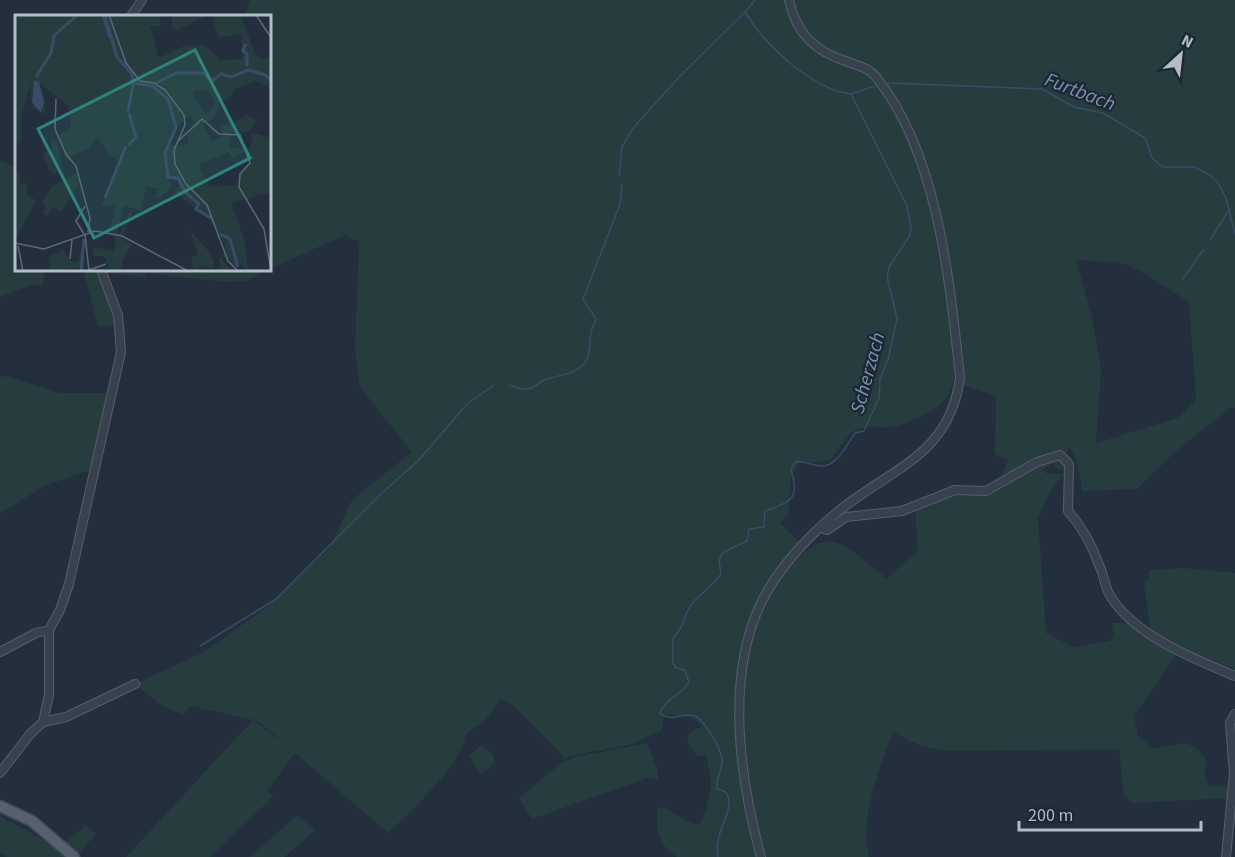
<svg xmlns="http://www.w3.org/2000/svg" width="1235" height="857" viewBox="0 0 1235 857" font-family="'Source Sans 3',sans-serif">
  <rect width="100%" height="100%" fill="#242f3e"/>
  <path fill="#263c3f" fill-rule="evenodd" d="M250,0H1235V408H1230L1175,452L1137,489L1082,491C1080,478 1078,456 1068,447L1065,469L1056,468L1054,462L1042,470L1048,474H1063L1048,495L1038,518L1046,633L1073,647L1110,641L1114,636L1112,623H1133L1177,654L1134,716L1138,736L1153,749C1180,744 1191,735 1207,762L1204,769L1209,787L1230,785L1229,798L1133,803L1124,797L1119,749L949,751L919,745L894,733C879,762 859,825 869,857H677C658,845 656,830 657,809L664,807L687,821L700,825C711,798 714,784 706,755L697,756L687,740L690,733L702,726C689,714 681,716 664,714L662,731L628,745L564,757L515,707L500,699L484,722L466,734C460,767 413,809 388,833L295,753L267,791L274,796L210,857H126L253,720L289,747L258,721L191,706L183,714L162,706L135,684L204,652L267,607L329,549L352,500L412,452L360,387L355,349L359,242L345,235L270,269V16H244ZM1076,260L1119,262L1141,271L1189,302L1196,400L1178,418L1096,443L1101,369L1092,317ZM954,309L964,376L963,385L996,396L995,454L1008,460L997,486L967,490L915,510L918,550L887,579C831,532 824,524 775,586L802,544L780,523L788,516L791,477L799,464L830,460C837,452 846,437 854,431C866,424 883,430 896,426C966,406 960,373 948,311Z
    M0,161L16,167V270H46L42,286L34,284L0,297Z
    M83,270H99L119,326L98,325Z
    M103,270H268L245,281L228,282L146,273L145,277L105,273Z
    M6,376L59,393H111L90,470L44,486L0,514V377Z
    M1183,568L1235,573V669L1191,653L1150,629L1144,583L1149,578V570Z
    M647,743L658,771V780L650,777L532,819L519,798L560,764L575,757Z
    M481,745L492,753L495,763L481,774L469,756Z
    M0,816L48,842L64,857H7L0,853Z
    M297,816L316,830L284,857H249Z
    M85,826L96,834L77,855L65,843Z"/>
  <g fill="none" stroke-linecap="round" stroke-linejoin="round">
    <path stroke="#394c67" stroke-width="1.5" d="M888,83L1042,89L1074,107L1103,113L1145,138L1152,158L1162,167H1194L1210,175L1218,183L1226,198L1235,234
      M851,94L875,86
      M619,176L622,147L633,128L681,75L745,12
      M1210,240L1227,213
      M1182,280L1204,249
      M509,385C514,387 522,390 527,389C534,389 538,383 544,380C558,375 583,374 588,356C592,340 587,337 596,319L583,299L620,204L622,185
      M200,646L276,599L382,493L418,461L467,404L494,385
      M718,857C713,829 737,811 726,792L717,789C715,780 722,771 722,761C722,750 703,716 692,715C680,714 670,722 660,713C665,699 682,695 689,682L685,670L676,668L673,663V638C685,628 683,612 694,601C704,592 712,585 721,574L719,561L722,553L747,541L749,529L764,527L765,511C789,502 801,500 791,470L795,462C806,460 813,467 823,466C837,466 848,443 855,433L864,431L879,398L880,379L888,360L897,318L887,277L889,267L910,235L911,227L907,206L851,94C811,89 765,45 745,12L755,0"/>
    <g stroke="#565f6c" stroke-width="10">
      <path id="minor" d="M131,16L142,0
        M822,528L827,530L846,517L902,511L955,490L986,491L1037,462L1060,455L1069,464L1068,511C1083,528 1092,545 1100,567C1104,576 1105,588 1111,597C1134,635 1196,660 1235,676
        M0,652L36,633L49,630
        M43,722L66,717L135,684
        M0,773L31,733L43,722L49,695V630L60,610L69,584L121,352L118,315L101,270
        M761,857C740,780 725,678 761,603C778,568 810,534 840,510C894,467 949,455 960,378C950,283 938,153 876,77C869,68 859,66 848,62C816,52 796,34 789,0
        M1226,857L1234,773L1230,723L1235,714"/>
    </g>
    <g stroke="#414a57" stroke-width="13">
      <path id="major" d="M0,806L32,821L74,857"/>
    </g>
    <use href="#minor" stroke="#38414e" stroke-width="8"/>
    <use href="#major" stroke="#56606e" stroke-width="10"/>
  </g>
  <g text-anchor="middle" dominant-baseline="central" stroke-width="4.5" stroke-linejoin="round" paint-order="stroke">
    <g font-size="20" font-style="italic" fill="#7c92b1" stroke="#1d2633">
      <text transform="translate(1080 92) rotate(21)">Furtbach</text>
      <text transform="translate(868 373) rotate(-75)">Scherzach</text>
    </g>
  </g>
  <g transform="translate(15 15)">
    <rect width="256" height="256" fill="#242f3e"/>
    <path d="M0,0H145L146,11H135L144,43L169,31L190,30L205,45L227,44L226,19L203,22L197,0H229L226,2L240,38L246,44L256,41V73L240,66L220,74L215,84L205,87L199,103L188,109L197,127L209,120L205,112L210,110L232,100L242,105L235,116L214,121L215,134L223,132L230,136L218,143L213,137L184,150V153L195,172L223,170L224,161L235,149L232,137L238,125L236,117L256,123V177L216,188L230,226L233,256L222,245V255L212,241L206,243L216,256H199L206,252L204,246L207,241L211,237L209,228L195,205L160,177L165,170L157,160L153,166L157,171L144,184L140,182L144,174L132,171L126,195L109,191L102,218L105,219L114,198L117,199L108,220L93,219L102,189L85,192L96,174L104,145L94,140L82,122L73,134L54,142L57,149L50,142L44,119L56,115L54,91L19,65L17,84L30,93L24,70L30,86V99L18,93L16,84V68L6,100V128H2L0,137ZM182,75L193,76L200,88L191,99L177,78ZM175,100L180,108L172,120L173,130H156L154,122L159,114ZM157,0H194L160,16L159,12L164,10L156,12ZM35,123L42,127L47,148L40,159L34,156L28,138L37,134ZM4,156L5,168L13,169L11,180L21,185L0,225V158ZM63,157L65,168L46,197L37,193L32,201L28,198L31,191L27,187L37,171ZM175,215L195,238L200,251L196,254L188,250L178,256L176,242L183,240ZM101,221L117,229L107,247V256H96L89,241H79L77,232L99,236ZM69,222V256L63,253L29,256L35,250L33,241L48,235L55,246L63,247Z" fill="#263c3f" fill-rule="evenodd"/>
    <path d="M19,65L24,67L29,87L26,98L17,87Z" fill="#394c67"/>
    <path fill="none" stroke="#394c67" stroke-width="3" d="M88,0L95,23M90,0L102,42L117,59L118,68L137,71L153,84L161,112L150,138L153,162L163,163L170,177L184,189L181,194L196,203M231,29L228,35L232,39V51M21,62L36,38L39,21L62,0M141,68L161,58H188L197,66L206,59L216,62L233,55L251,60L257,68M113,97L118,69M113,130L121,122L114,98M90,183L111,131M205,219L215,224L223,252M66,256L69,224"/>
    <path fill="none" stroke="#5e6776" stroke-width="1.5" d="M94,0L111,48L125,66L139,68L150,75L169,100L170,110L159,135L160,149L171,169L192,190L213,246L223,256M241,0L257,24M41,84L40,114L51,139L61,151L75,203L73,217M163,126L187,104L204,119L225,120L235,148L225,159L224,172L249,214L256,256M69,219L61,206L70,191M70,219L74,256M0,228L29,234L80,216L107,221L173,256M3,231L8,256M55,244L57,225M74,255L91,249"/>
    <path fill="#308480" fill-opacity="0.15" stroke="#308480" stroke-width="3" d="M180,35L235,143L79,223L23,114Z"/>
    <rect width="256" height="256" fill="none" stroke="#b4bcc9" stroke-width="3"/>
  </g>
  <g transform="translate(1181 54) rotate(27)" stroke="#1d2633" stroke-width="4.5" paint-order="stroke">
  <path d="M0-4.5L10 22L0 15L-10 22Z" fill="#b4bcc9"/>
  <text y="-9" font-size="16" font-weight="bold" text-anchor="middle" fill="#b4bcc9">N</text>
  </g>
  <path d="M1019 821v9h182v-9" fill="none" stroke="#b4bcc9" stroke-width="3"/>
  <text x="1028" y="821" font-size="18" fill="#b4bcc9" stroke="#1d2633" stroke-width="4.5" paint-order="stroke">200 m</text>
</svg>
